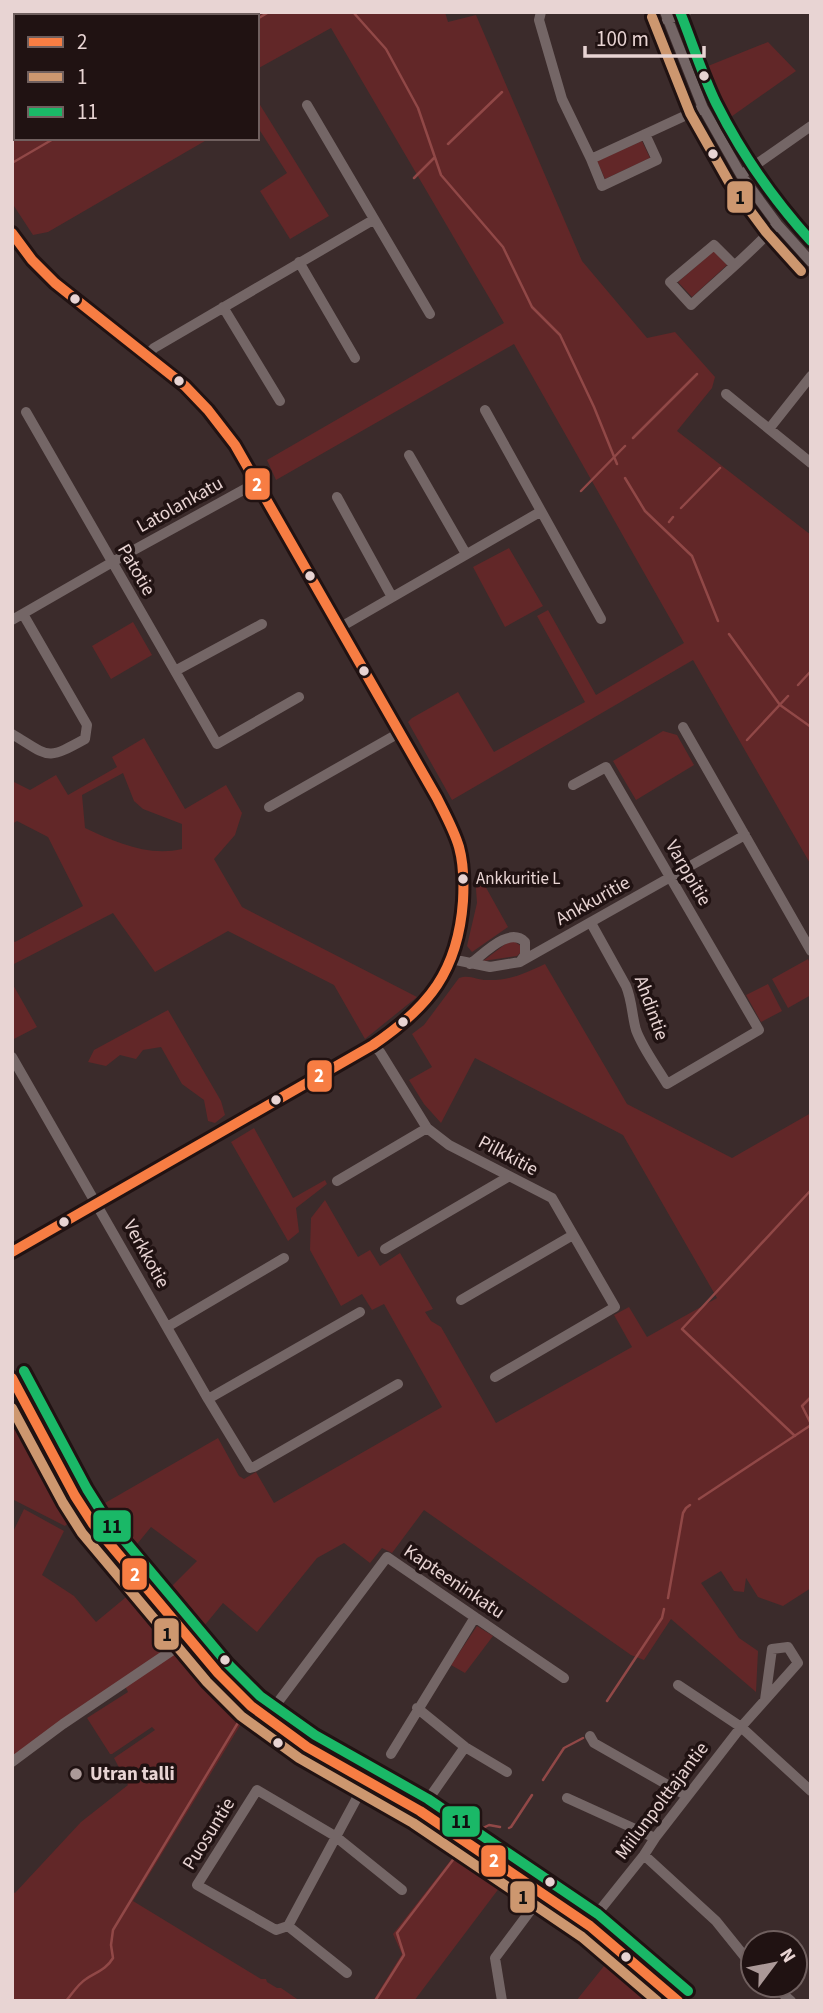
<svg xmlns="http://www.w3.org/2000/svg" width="823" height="2013" viewBox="0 0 823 2013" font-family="'Source Sans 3',sans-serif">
  <rect width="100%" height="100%" fill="#3b2b2b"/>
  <path fill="#622728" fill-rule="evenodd" d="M172,12H445L448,22L476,15L582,261L647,338L675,332L715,377L712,388L677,431L811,535V865L693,660L452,800L408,722L412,718L458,692L494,752L585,702L537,616L548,610L596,695L684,643L514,344L276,480L267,460L504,323L331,28L257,69V16H166Z
    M768,42L796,71L728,119L703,68Z
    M257,100L329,216L290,239L260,191L287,173L257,126Z
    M17,138H210L48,232L33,235L12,203V141Z
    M642,141L650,158L605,179L597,161Z
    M714,251L727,265L692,297L678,282Z
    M509,548L543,606L505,627L473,567Z
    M133,622L152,655L111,679L92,646Z
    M663,731L677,735L694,765L636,800L613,761Z
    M144,738L185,809L226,785L242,813L235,835L214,859L242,907L417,997L365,1039L334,985L228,931L155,972L113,913L12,965V940L15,942L83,906L48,837L17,821L12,824V781L30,790L56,775L68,795L117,767L112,757ZM123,773L134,801L143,809L182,824V849C148,857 115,842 85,828L82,795Z
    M475,875H479L508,927L472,952L467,946L477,903Z
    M508,942H515L521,946V952L517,956L483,961Z
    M808,959L811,965V995L788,1008L772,979Z
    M545,964L627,1104L732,1158L811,1113V1588L783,1606L758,1597L746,1578L744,1592L734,1591L721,1571L701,1583L739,1638L758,1651L756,1692L671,1619L644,1660L631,1655L424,1510L392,1553L382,1548L370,1563L344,1543L317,1558L257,1632L223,1603L200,1631L167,1591L197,1561L151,1527L133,1549L98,1507L218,1438L239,1476L244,1479L256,1472L274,1503L442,1407L384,1304L372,1310L362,1294L341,1306L310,1250L311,1218L325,1200L358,1257L370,1250L380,1266L400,1253L433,1309L425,1312L431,1321L441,1327L496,1423L632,1347L614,1315L629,1307L647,1337L717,1298L623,1135L475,1058L441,1123L424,1104L409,1080L432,1067L412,1034L424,1025L459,978C470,974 476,980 487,980C509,981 526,973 545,964Z
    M12,983L37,1027L12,1040Z
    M768,984L782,1011L761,1022L746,995Z
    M168,1010L221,1101L225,1115L215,1123L208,1121L204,1100L182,1084L161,1047L143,1050L136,1059L120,1055L106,1066L88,1062L94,1050Z
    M254,1128L293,1198L325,1180L327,1184L296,1208L299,1232L288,1241L231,1142Z
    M12,1408L72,1519L65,1526L12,1499Z
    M24,1509L64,1531L42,1575L74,1596L96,1622L131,1593L175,1646L12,1761V1534Z
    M477,1626L493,1636L465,1673L451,1665Z
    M177,1649L214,1692L244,1719L133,1901L261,1979H266L267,1982L277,1988H281L300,2001H12V1891L15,1893L81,1822L128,1785L114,1758L155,1730L152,1727L112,1754H110L87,1718L128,1692L124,1684Z
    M461,1847L506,1879L414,2001H373L402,1954L393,1934Z
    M612,1956L634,1970L658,1991L649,2001H576Z"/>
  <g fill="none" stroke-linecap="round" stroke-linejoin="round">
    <path stroke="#914847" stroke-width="2.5" d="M353,12L386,49L418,108L441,175L503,247L532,307L560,335L594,407L617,464
      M257,19L269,12
      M448,144L502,92
      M12,163L55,138
      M414,178L434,158
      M633,438L697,374
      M625,478L645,511L692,556L718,621
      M581,491L625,446
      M681,508L720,468
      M669,522L673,517
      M729,634L780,705L811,727
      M798,685L811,671
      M747,740L788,696
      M811,1397L802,1406L811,1424
      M795,1436L682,1329L811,1190
      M699,1499L811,1425
      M668,1598L683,1513L686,1508L690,1505
      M607,1701L662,1618L664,1609
      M543,1780L564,1748L583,1738
      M509,1828L511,1827L532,1795
      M479,1830L489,1825L500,1827
      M66,2001C72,1994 78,1984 86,1979C96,1972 106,1970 113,1958L111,1945L113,1930L239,1721
      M375,2001L404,1955L397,1933L459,1852"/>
    <path stroke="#746666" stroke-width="10" d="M40,12L42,16
      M541,12L539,20L562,99L591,159
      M665,12L703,108L741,175L777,224L811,262
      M667,20L686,12
      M12,97L16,95
      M307,105L430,314
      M645,134L657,160L602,186L591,159L691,113L703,108
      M741,175L811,126
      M12,233C61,309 150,343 208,410C246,454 273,513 302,564C346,643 392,720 437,798C445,815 454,830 459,847C464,864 464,879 463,895C462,937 449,977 420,1008C406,1023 389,1034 373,1045L12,1252
      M299,262L355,358
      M734,265L714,245L670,282L691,305C720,278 751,253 777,224
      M223,307L280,401
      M146,356L154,348L373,220
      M726,394L811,463
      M485,410L601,619
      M26,412L217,744L299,697
      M769,429L811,376
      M409,455L466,554
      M337,497L392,597
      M12,620L123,556L256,483
      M339,628L540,512
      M175,671L262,624
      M683,727L811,951
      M12,734C50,757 45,761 85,739L87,725L23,614
      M573,785L606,767L759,1030L667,1084C657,1067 643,1049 636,1030C632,1016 632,1000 626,986L591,923
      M269,807L399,733
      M451,959L490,967L520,962L745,835
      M470,964C484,954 509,926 525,942V955L520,962
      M373,1045L380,1052L427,1128L449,1145L552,1198L615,1307L495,1377
      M12,1057L208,1399L250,1468L254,1467L398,1384
      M337,1181L427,1128
      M385,1249L508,1177
      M461,1300L573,1235
      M167,1327L284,1258
      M208,1399L360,1312
      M678,1685L741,1727L811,1791
      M417,1708L465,1747L507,1772
      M266,1718L387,1557L564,1678
      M590,1736L594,1743L687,1796
      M391,1754L475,1617
      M12,1762L63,1724L189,1639
      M567,1798L655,1838
      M420,1811L465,1747
      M644,1855L716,1921L753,1967
      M288,1926L276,1930L197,1885L257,1790L335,1836L402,1890
      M288,1926L366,1781
      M288,1926L347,1973
      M590,1926L596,1915L644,1855L655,1838L741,1727L798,1663L788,1647L772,1649L765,1700
      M773,1985L791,2001
      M502,2001L495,1958L542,1895"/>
    <path stroke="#766666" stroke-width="14" d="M12,1378L75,1496L93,1524L218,1673L251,1706L266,1718L307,1747L420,1811L590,1926L659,1983L678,2001"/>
    <g stroke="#201212" stroke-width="16">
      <path id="bus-1" d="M12,233L32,260L55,283L185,386L208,410L235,445L437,798C445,814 454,830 459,847C464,865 464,883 463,901C458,971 429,1007 373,1045L12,1252
        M12,1378L75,1496L93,1524L218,1673L251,1706L307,1747L420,1811L590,1926L678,2001"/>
    </g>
    <g stroke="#201212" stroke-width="16">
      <path id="bus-2" d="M652,17L690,113L729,182L766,232L801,271
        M12,1408L63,1503L82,1533L207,1682L241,1716L299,1758L413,1823L582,1937L657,2001"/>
    </g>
    <g stroke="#201212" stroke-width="16">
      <path id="bus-3" d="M680,12C692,42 702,74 716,103C741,153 773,199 811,241
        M24,1371L87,1489L104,1516L228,1664L260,1696L315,1735L428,1799L598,1914L688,1991"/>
    </g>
    <use href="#bus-1" stroke="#f77d43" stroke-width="10"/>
    <use href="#bus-2" stroke="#cd976f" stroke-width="10"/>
    <use href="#bus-3" stroke="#1ab867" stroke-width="10"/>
  </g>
  <g fill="#e8d4d3" stroke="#201212" stroke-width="2.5">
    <circle cx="704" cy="76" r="6"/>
    <circle cx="713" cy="154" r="6"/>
    <circle cx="75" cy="299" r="6"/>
    <circle cx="179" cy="381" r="6"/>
    <circle cx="310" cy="576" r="6"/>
    <circle cx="364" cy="671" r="6"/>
    <circle cx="463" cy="879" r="6"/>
    <circle cx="403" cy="1022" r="6"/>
    <circle cx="276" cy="1100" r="6"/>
    <circle cx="64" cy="1222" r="6"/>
    <circle cx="225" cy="1660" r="6"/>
    <circle cx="278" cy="1743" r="6"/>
    <circle cx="550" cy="1882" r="6"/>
    <circle cx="626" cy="1957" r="6"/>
  </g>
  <circle fill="#ab9998" stroke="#201212" stroke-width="2.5" cx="76" cy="1774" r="7"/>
  <g text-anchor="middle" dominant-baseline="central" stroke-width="7" stroke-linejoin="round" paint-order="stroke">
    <g font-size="17" fill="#e8d4d3" stroke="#201212" text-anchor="start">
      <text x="476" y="879">Ankkuritie L</text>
    </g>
    <g font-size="19" fill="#e8d4d3" stroke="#201212">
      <text transform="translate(180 505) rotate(-29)">Latolankatu</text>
      <text transform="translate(136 570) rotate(60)">Patotie</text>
      <text transform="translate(688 873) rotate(60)">Varppitie</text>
      <text transform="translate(593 901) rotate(-29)">Ankkuritie</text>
      <text transform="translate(651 1008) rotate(70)">Ahdintie</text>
      <text transform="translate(508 1156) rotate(28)">Pilkkitie</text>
      <text transform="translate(146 1254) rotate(61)">Verkkotie</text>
      <text transform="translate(454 1582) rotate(34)">Kapteeninkatu</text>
      <text transform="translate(662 1801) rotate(-53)">Miilunpolttajantie</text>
      <text transform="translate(209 1834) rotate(-58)">Puosuntie</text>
    </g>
    <g font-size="19" font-weight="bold" fill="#e8d4d3" stroke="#201212" text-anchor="start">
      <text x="90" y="1774">Utran talli</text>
    </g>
  </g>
  <g stroke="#201212" stroke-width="2.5">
    <rect x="726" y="180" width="28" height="34" rx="7" fill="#cd976f"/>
    <rect x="244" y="467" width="27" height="34" rx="7" fill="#f77d43"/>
    <rect x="306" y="1059" width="27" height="34" rx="7" fill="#f77d43"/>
    <rect x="92" y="1509" width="40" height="34" rx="7" fill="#1ab867"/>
    <rect x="121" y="1557" width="27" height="34" rx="7" fill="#f77d43"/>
    <rect x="153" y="1617" width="27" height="34" rx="7" fill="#cd976f"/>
    <rect x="441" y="1805" width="40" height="33" rx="7" fill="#1ab867"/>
    <rect x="480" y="1844" width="27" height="34" rx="7" fill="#f77d43"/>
    <rect x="509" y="1880" width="27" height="34" rx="7" fill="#cd976f"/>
  </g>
  <g font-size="19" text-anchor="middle" font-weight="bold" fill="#fff">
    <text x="257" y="491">2</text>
    <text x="319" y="1082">2</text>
    <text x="135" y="1581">2</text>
    <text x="494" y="1867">2</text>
  </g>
  <g font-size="19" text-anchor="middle" font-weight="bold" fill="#111">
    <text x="740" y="204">1</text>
    <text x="112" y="1533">11</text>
    <text x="167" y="1641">1</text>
    <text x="461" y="1828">11</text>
    <text x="523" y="1904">1</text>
  </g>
  <rect width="823" height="2013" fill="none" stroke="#e8d4d3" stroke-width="28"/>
  <rect x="14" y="14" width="245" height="126" fill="#201212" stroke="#70605f" stroke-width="2"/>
  <rect x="28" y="37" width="35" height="10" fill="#f77d43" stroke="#70605f" stroke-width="2"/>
  <text x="77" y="49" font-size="21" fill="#e8d4d3">2</text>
  <rect x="28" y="72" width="35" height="10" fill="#cd976f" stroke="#70605f" stroke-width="2"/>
  <text x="77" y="84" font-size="21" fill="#e8d4d3">1</text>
  <rect x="28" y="107" width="35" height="10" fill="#1ab867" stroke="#70605f" stroke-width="2"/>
  <text x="77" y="119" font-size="21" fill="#e8d4d3">11</text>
  <g transform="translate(774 1964) rotate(58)"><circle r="33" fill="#201212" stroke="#70605f" stroke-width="2"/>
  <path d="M0-5L12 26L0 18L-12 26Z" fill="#ab9998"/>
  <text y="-10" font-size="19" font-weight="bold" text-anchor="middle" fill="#e8d4d3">N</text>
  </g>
  <path d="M585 46v10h119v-10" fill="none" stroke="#e8d4d3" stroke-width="3.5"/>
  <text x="596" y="46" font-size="21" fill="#e8d4d3" stroke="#201212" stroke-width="5" paint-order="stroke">100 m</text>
</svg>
